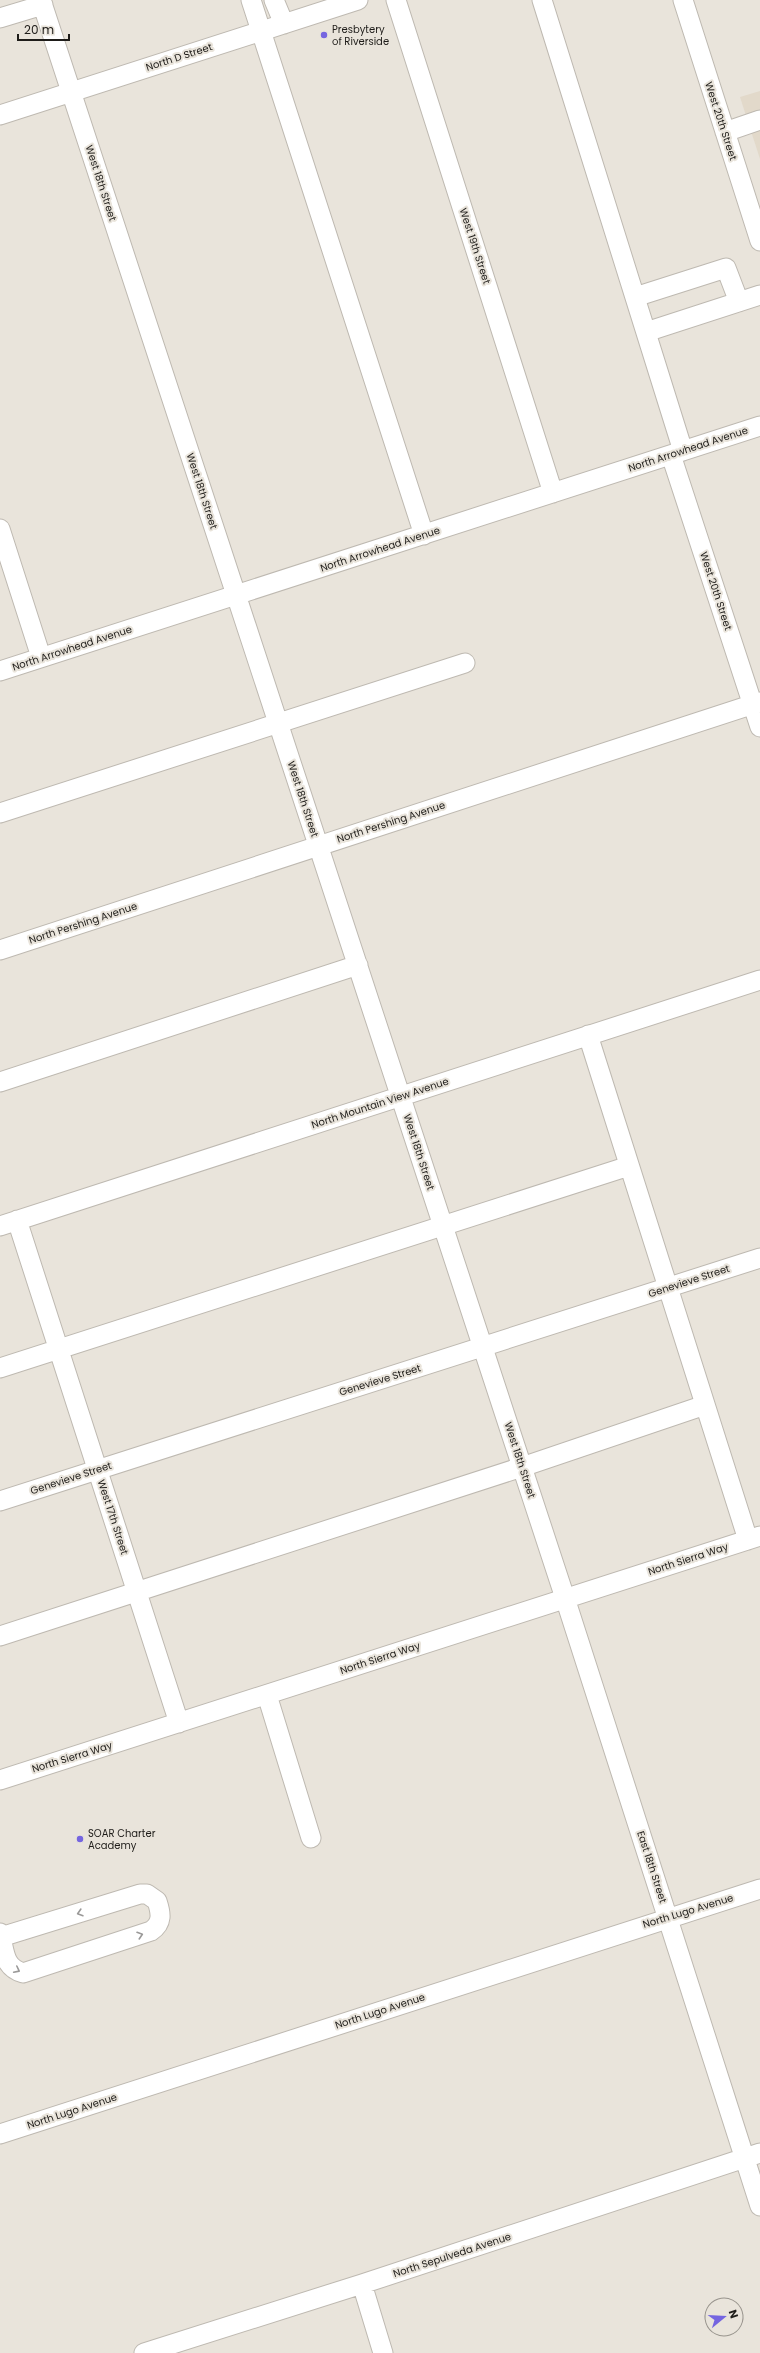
<svg xmlns="http://www.w3.org/2000/svg" width="760" height="2353" viewBox="0 0 760 2353" font-family="Poppins,sans-serif">
  <rect width="100%" height="100%" fill="#e9e4db"/>
  <path fill="#e2d9ca" d="M760,91V159L740,97Z"/>
  <g fill="none" stroke-linecap="round" stroke-linejoin="round">
    <g stroke="#beb9b1" stroke-width="21">
      <path id="minor" d="M41,0L565,1598L760,2206
        M251,0L424,535
        M274,0L284,24
        M396,0L553,493
        M542,0L683,451
        M683,0L760,241
        M0,18L43,5
        M0,115L358,0
        M725,132L760,120
        M635,297L726,268L739,302
        M646,332L760,295
        M671,455L760,727
        M0,529L41,657
        M0,671L760,426
        M0,813L465,663
        M0,950L760,702
        M588,1035L748,1540
        M0,1082L358,965
        M17,1220L179,1723
        M0,1226L760,980
        M0,1368L629,1166
        M0,1501L760,1258
        M0,1636L522,1467L705,1405
        M267,1695L311,1838
        M0,1780L760,1536
        M0,1933C5,1951 3,1967 23,1973L151,1931C163,1923 161,1913 157,1901L147,1894H140L1,1937
        M0,2134L760,1889
        M362,2284L383,2353
        M144,2353L362,2284L760,2153"/>
    </g>
    <use href="#minor" stroke="#fff" stroke-width="19"/>
  </g>
  <defs><path id="oneway-chevron" d="M-2-3.5L2.5 0L-2 3.5" fill="none" stroke-width="1.6" stroke-linecap="round" stroke-linejoin="round"/></defs>
  <g stroke="#9a9998">
    <use href="#oneway-chevron" transform="translate(80 1913) rotate(163)"/>
    <use href="#oneway-chevron" transform="translate(140 1935) rotate(-18)"/>
    <use href="#oneway-chevron" transform="translate(17 1970) rotate(27)"/>
  </g>
  <g fill="#7565e0" stroke="#e9e4db" stroke-width="1.5">
    <circle cx="324" cy="35" r="4"/>
    <circle cx="80" cy="1839" r="4"/>
  </g>
  <g text-anchor="middle" dominant-baseline="central" stroke-width="4" stroke-linejoin="round" paint-order="stroke">
    <g font-size="10" fill="#1e1c19" stroke="#e9e4db" text-anchor="start">
      <text x="332" y="29">Presbytery<tspan x="332" dy="12">of Riverside</tspan></text>
      <text x="88" y="1833">SOAR Charter<tspan x="88" dy="12">Academy</tspan></text>
    </g>
    <g font-size="10" fill="#1e1c19" stroke="#e9e4db">
      <text transform="translate(179 57) rotate(-18)">North D Street</text>
      <text transform="translate(721 121) rotate(72)">West 20th Street</text>
      <text transform="translate(101 183) rotate(72)">West 18th Street</text>
      <text transform="translate(475 246) rotate(72)">West 19th Street</text>
      <text transform="translate(688 449) rotate(-18)">North Arrowhead Avenue</text>
      <text transform="translate(202 491) rotate(72)">West 18th Street</text>
      <text transform="translate(380 549) rotate(-18)">North Arrowhead Avenue</text>
      <text transform="translate(716 591) rotate(72)">West 20th Street</text>
      <text transform="translate(72 648) rotate(-18)">North Arrowhead Avenue</text>
      <text transform="translate(303 799) rotate(72)">West 18th Street</text>
      <text transform="translate(391 822) rotate(-18)">North Pershing Avenue</text>
      <text transform="translate(83 923) rotate(-18)">North Pershing Avenue</text>
      <text transform="translate(380 1103) rotate(-18)">North Mountain View Avenue</text>
      <text transform="translate(419 1152) rotate(72)">West 18th Street</text>
      <text transform="translate(689 1281) rotate(-18)">Genevieve Street</text>
      <text transform="translate(380 1380) rotate(-17)">Genevieve Street</text>
      <text transform="translate(520 1460) rotate(72)">West 18th Street</text>
      <text transform="translate(71 1478) rotate(-18)">Genevieve Street</text>
      <text transform="translate(113 1517) rotate(72)">West 17th Street</text>
      <text transform="translate(688 1559) rotate(-18)">North Sierra Way</text>
      <text transform="translate(380 1658) rotate(-18)">North Sierra Way</text>
      <text transform="translate(72 1757) rotate(-17)">North Sierra Way</text>
      <text transform="translate(652 1867) rotate(72)">East 18th Street</text>
      <text transform="translate(688 1911) rotate(-17)">North Lugo Avenue</text>
      <text transform="translate(380 2011) rotate(-18)">North Lugo Avenue</text>
      <text transform="translate(72 2111) rotate(-18)">North Lugo Avenue</text>
      <text transform="translate(452 2255) rotate(-18)">North Sepulveda Avenue</text>
    </g>
  </g>
  <g transform="translate(724 2317) rotate(72)"><circle r="19" fill="#e9e4db" stroke="#98948d"/>
  <path d="M0-3L7 15L0 10L-7 15Z" fill="#7565e0"/>
  <text y="-6" font-size="11" font-weight="bold" text-anchor="middle" fill="#1e1c19">N</text>
  </g>
  <path d="M18 34v6h51v-6" fill="none" stroke="#1e1c19" stroke-width="2"/>
  <text x="24" y="34" font-size="12" fill="#1e1c19" stroke="#e9e4db" stroke-width="3" paint-order="stroke">20 m</text>
</svg>
